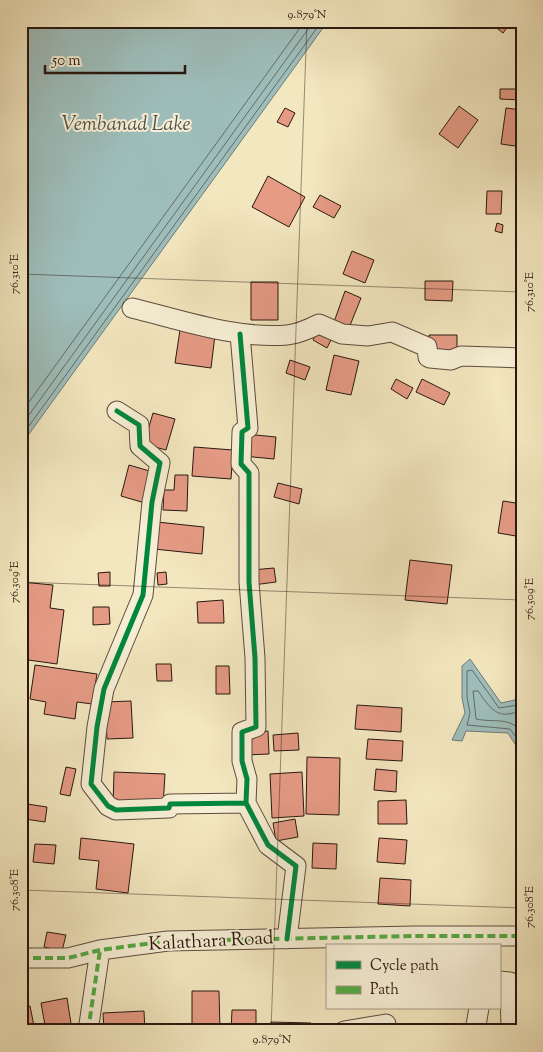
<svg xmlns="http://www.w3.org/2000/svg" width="543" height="1052" viewBox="0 0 543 1052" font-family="'Sorts Mill Goudy',serif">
  <rect width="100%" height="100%" fill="#f3e7bf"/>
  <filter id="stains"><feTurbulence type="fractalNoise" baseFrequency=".004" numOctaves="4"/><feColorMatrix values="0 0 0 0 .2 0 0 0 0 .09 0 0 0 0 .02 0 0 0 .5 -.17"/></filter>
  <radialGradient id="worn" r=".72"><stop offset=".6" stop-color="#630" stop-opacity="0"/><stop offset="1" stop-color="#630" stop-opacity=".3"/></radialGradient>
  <path fill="#9ebebb" stroke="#6f7b77" d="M21,21H328L21,445Z
    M470,659L501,703L515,700L518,689L522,688V755L508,733L466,731L462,741L452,740L465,713L462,698V666Z"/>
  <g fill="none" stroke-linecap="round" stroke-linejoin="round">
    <path stroke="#646a66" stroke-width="1" d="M21,413L305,21
      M21,426L314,21
      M21,437L322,21
      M522,694L520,701L518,705L499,708L472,670L467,671V697L470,713L467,725L510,729L522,745
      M522,710C497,721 491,709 478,691H473L476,719C494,723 511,716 522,733"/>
  </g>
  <path fill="#e69b85" stroke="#291711" d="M488,21H512L503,33Z
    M500,89H522V100L500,99Z
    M459,106L478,120L458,148L439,134Z
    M285,108L295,113L288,127L277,122Z
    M506,108L522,110V147L501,144Z
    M268,176L305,197L289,227L252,207Z
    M487,191H502L501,214H486Z
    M320,195L341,206L334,218L313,207Z
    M497,223L503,225L502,233L495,231Z
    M352,251L374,260L365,283L343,274Z
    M425,281H453L452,301L425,300Z
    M251,282H278V320H251Z
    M345,291L361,298L349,328L334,322Z
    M320,326L334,334L327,348L313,340Z
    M180,330L215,335L211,368L175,363Z
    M429,335H457V355H429Z
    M334,355L359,361L351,395L326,390Z
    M290,360L310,367L305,380L286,373Z
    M396,379L413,388L407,399L391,389Z
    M422,379L450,393L444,405L416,392Z
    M153,413L175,419L166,450L144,444Z
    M245,434L276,437L274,459L243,456Z
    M194,447L233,450L231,479L192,476Z
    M129,465L153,472L145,503L121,496Z
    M175,475H188L187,511L163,510L164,490H174Z
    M278,483L302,489L299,504L274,497Z
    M503,501L522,504V537L498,533Z
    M157,522L204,527L202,554L154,549Z
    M410,560L452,565L447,604L405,600Z
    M274,568L276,582L253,585L252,570Z
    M110,572V586H99L98,573Z
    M166,572L167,584L158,585L157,573Z
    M21,582L53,585L50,608L64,610L57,664L21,659Z
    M223,600L224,623H198L197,602Z
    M93,607H109L110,624L93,625Z
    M156,664H171L172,681H157Z
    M35,665L97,674L92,704L77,702L75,719L44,714L46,702L30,699Z
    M216,666H229L230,694H216Z
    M131,701L133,738L107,739L105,702Z
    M357,705L402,708L401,732L355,729Z
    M268,731L269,754L245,755L244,733Z
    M298,733L299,750L274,751L273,735Z
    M368,739L403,741L402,761L366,759Z
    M307,757L340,758L339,815L306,814Z
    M66,767L76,769L70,796L60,794Z
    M376,769L397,771L396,792L374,790Z
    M114,772L165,774L163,807L113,806Z
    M302,772L304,816L272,818L270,774Z
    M406,800L407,824H378V801Z
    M27,804L47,807L45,822L25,819Z
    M295,819L298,837L276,841L273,823Z
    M81,838L134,844L128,893L96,889L99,861L79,859Z
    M379,838L407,840L405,864L377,862Z
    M313,843L337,844L336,869L312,868Z
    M35,844L56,845L54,864L33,862Z
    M380,878L411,880L410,906L378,904Z
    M47,932L66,935L62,951L44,947Z
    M192,991H219L220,1031H192Z
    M67,998L72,1030L46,1031L41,1003Z
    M30,1006L35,1031H21V1008Z
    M232,1010H256V1031H231Z
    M144,1011L145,1031H104L103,1013Z
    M271,1022L311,1023V1031H270Z"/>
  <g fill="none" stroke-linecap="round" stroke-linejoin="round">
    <g stroke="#5c4b3c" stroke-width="21">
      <path id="minor" d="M132,308C182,320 234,339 287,335C298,334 309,329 319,324L342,334L368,336L392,332L427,347L428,357L430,358L451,360L461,356L522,358
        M240,334L248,428L242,432L241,464L249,473V582L255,658L256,727L242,732V761L247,779L246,803L268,845L296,866L287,939
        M117,411L139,425L140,446L160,463L152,502L143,595L104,689L97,727L91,784L108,806L116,810L169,808L170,804L246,803
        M21,958H68L100,950L168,941L415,936H522
        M499,981L510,982L511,1031
        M88,1031L100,950
        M344,1031L386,1024L387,1031
        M475,1031L479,1008"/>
    </g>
    <use href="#minor" stroke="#f7efd5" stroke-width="19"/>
    <path stroke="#53a942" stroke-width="4" stroke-dasharray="8 4" stroke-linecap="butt" d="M21,958H68L100,950L168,941L415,936H522
      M88,1031L100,950"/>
    <g stroke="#f7efd5" stroke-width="8">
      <path id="cycleway" d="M240,334L248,428L242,432L241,464L249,473V582L255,658L256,727L242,732V761L247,779L246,803L268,845L296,866L287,939
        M117,411L139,425L140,446L160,463L152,502L143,595L104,689L97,727L91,784L108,806L116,810L169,808L170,804L246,803"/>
    </g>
    <use href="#cycleway" stroke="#00873e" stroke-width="5"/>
  </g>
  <path fill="none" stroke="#291711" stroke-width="1" stroke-opacity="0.45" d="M21,274L522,292M21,582L522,600M21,890L522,908M271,1031L307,21"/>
  <g text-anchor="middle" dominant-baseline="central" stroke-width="4" stroke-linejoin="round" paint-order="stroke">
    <g font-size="19" fill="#291711" stroke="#f7efd5">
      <text transform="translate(211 942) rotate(-3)">Kalathara Road</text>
    </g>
    <g font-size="20" font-style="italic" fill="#52514c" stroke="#f7efd5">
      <text x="126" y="125">Vembanad Lake</text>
    </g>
  </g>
  <rect width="543" height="1052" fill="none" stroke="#f3e7bf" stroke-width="55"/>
  <rect x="326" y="944" width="175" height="65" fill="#f7efd5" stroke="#a59987"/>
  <rect x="336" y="961" width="25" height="8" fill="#00873e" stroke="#a59987"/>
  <text x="370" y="970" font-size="15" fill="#291711">Cycle path</text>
  <rect x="336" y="986" width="25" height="8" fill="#53a942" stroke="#a59987"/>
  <text x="370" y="994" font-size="15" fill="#291711">Path</text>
  <path d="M45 65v8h140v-8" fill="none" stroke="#291711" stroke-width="2.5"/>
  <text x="52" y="65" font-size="15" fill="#291711" stroke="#f7efd5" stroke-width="4" paint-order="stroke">50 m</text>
  <rect x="28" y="28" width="488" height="996" fill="none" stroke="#291711" stroke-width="2"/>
  <g font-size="12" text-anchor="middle" fill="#291711">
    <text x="307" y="18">9.879°N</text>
    <text transform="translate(14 274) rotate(-90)" y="4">76.310°E</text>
    <text transform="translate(529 292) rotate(-90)" y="4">76.310°E</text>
    <text transform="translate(14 582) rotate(-90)" y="4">76.309°E</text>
    <text transform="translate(529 599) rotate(-90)" y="4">76.309°E</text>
    <text transform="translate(14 890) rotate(-90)" y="4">76.308°E</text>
    <text transform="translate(529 907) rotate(-90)" y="4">76.308°E</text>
    <text x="272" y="1043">9.879°N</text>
  </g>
  <rect width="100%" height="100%" filter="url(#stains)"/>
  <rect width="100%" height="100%" fill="url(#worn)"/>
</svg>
